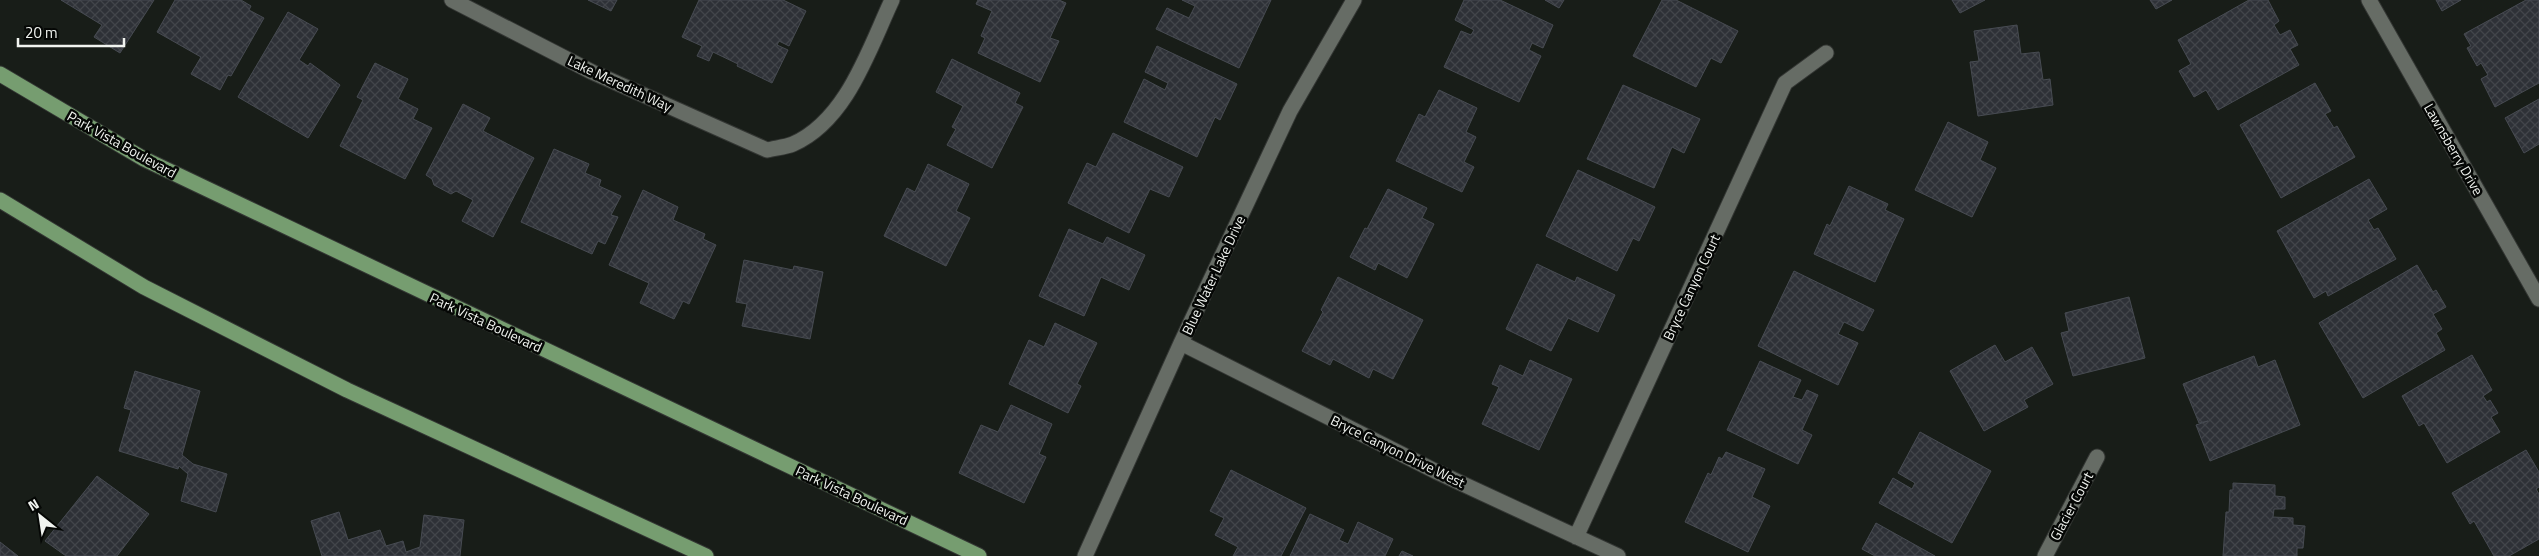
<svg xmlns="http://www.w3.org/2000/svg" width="2539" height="556" viewBox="0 0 2539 556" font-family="'Titillium Web',sans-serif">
  <defs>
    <pattern id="building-cross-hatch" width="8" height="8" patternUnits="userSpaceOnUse" patternTransform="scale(1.25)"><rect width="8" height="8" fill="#2e3137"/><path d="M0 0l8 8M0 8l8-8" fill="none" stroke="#42454a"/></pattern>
  </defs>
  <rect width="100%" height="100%" fill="#181d18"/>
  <path fill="url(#building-cross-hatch)" stroke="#474b52" d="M61,0H154L120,53L94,37L102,25Z
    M175,0H241L251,6L249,10L264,18L231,76L228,75L220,90L191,74L201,57L157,32Z
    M588,0H617L611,11Z
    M699,0H783L806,11L789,46L779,41L777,45L788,50L772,83L737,66L738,64L713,52L709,61L697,56L702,46L682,37Z
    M978,0H1059L1066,3L1050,38L1059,41L1040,82L978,53L985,38L981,36L992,11L976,4Z
    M1182,0H1271L1239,68L1156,29L1167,8L1189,18L1195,6Z
    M1464,0H1500L1553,25L1543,48L1532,43L1529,50L1541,56L1519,102L1444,67L1461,31L1471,35L1474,30L1455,20Z
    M1545,0H1564L1559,8Z
    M1662,0H1676L1738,31L1721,63L1711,58L1696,87L1633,56Z
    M1952,0H1985L1960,13Z
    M2150,0H2172L2156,9Z
    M2249,0H2268L2279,21L2274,25L2280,35L2290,30L2298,45L2290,49L2299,65L2218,110L2206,90L2194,97L2179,71L2191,64L2178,40Z
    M2436,0H2461L2442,11Z
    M2526,0H2539V83L2495,107L2481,79L2488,75L2481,63L2477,66L2467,48L2471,46L2464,34Z
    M288,12L318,29L299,60L308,66L310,63L340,85L308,138L238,97Z
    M2017,25L2021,54L2039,52L2043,80L2050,79L2053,105L1978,116L1970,62L1979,61L1974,31Z
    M1157,46L1237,84L1220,120L1215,117L1197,157L1124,122L1144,79L1165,90L1168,83L1145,72Z
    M952,59L1020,93L1015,103L1023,107L992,168L947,145L956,129L952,127L963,106L936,92Z
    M375,63L408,79L398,99L418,109L413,119L432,128L405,179L340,146L363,100L357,97Z
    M2315,83L2331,111L2325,114L2334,128L2337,126L2355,157L2281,198L2240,125Z
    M1623,85L1700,119L1684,153L1672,147L1654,188L1587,159Z
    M1439,90L1477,108L1466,132L1476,137L1464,162L1474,167L1462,192L1396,161L1419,114L1425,117Z
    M2539,99V144L2524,153L2505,118Z
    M463,104L490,118L483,131L534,158L493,237L462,221L473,200L456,191L451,194L434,185L432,179L426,175Z
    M1948,122L1988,142L1980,160L1996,168L1972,217L1915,190Z
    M1113,133L1183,167L1169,197L1150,189L1129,233L1068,203L1087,163L1096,167Z
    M554,149L589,164L585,173L601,180L599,186L621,196L611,215L618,217L605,244L598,241L592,254L521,222Z
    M928,164L969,184L956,211L970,218L946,266L884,236L907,188L915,192Z
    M1578,170L1655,207L1639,241L1633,238L1617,271L1546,236Z
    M2369,179L2387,209L2368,220L2374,230L2378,228L2396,259L2328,296L2326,291L2314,298L2277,231Z
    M1849,186L1888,204L1885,210L1904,219L1875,282L1814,254L1827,224L1830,226Z
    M1388,189L1427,208L1422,218L1434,224L1407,278L1378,263L1375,270L1350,257L1365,228L1367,229Z
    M643,190L678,207L673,220L705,234L703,239L716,245L689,304L683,301L674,319L640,303L649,283L609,265Z
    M1069,229L1103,244L1107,237L1145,255L1129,290L1101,277L1084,316L1039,296Z
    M744,260L793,270L794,266L823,272L810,339L742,326L747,304L736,302Z
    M1537,264L1575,282L1577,277L1615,295L1598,332L1568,318L1551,351L1506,329Z
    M2417,265L2433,292L2436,290L2446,307L2433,314L2442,329L2436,333L2445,350L2363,398L2319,323Z
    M1794,271L1874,310L1863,331L1844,322L1838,334L1858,343L1838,385L1758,346Z
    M1338,277L1423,320L1393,379L1373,369L1369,378L1333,359L1330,365L1302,351L1323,312L1321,310Z
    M2129,297L2145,358L2073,376L2061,333L2069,331L2065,313Z
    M1055,323L1097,343L1077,384L1081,386L1068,413L1009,384L1029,340L1044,347Z
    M1995,345L2005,362L2032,347L2053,384L2024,400L2028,407L1984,431L1950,371Z
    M2472,355L2492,390L2483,396L2487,402L2490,400L2498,413L2491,417L2500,432L2447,463L2424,423L2419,426L2402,396Z
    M2254,356L2258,367L2275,360L2300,425L2210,461L2196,425L2208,421L2199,423L2183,384Z
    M1530,360L1572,379L1539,450L1482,424L1499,387L1492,384L1500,365L1523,376Z
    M1760,361L1801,380L1793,397L1802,400L1807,390L1818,395L1802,430L1812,435L1798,464L1727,430Z
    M135,371L200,391L182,455L193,464L227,474L216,512L181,501L188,474L179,466L178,469L119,451L131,410L124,408Z
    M1011,405L1052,424L1039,454L1046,457L1024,503L959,473L981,425L998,432Z
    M1920,432L1991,471L1952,543L1879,503L1893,478L1912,489L1915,483L1898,473Z
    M2526,450L2539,472V487L2536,489L2539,494V539L2509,556H2494L2474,521L2470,524L2452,493Z
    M1726,452L1765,469L1752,497L1770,506L1748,552L1685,522L1708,473L1711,475L1719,457L1722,459Z
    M1231,470L1306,508L1281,556H1233L1238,547L1215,535L1224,518L1210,511Z
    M97,476L149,514L117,556H66L45,541Z
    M2233,483L2275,485V496L2285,497V509H2274L2273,517L2293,518V525L2305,526L2303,548H2297V556H2223L2226,512H2229L2230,490H2233Z
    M339,512L348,540L380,530L386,546L403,541L406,552L420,547L424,515L464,520L460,556H322L311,521Z
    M1310,514L1344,530L1339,540L1348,544L1358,522L1393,539L1385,556H1290Z
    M1876,523L1935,556H1875L1862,549Z
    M0,542L18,556H0Z
    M1402,551L1413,556H1399Z"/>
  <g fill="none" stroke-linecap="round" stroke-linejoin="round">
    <g stroke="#333633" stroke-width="17">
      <path id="minor" d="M452,0L592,72L767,150C775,148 786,147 793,144C847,120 869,49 892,0
        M2369,0L2539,299
        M1181,343L1437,472L1618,556
        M1576,537L1785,83L1826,53
        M1085,556L1181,343L1290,111L1354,0
        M2045,556L2097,457"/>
    </g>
    <g stroke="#333633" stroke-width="17">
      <path id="major" d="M0,74L144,159L979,556
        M0,200L144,287L347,390L706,556"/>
    </g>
    <use href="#minor" stroke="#666c65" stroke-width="15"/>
    <use href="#major" stroke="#769d70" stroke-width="15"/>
  </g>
  <g text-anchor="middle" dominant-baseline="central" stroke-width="5" stroke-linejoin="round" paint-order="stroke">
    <g font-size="14" fill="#f1f4f0" stroke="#050705">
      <text transform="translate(620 83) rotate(25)">Lake Meredith Way</text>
      <text transform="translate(122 144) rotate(29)">Park Vista Boulevard</text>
      <text transform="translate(2454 149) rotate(60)">Lawnsberry Drive</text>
      <text transform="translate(1213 275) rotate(-65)">Blue Water Lake Drive</text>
      <text transform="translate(1691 287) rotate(-65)">Bryce Canyon Court</text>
      <text transform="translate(486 322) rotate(25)">Park Vista Boulevard</text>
      <text transform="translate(1398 451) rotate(26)">Bryce Canyon Drive West</text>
      <text transform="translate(852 495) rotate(25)">Park Vista Boulevard</text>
      <text transform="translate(2071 506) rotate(-62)">Glacier Court</text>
    </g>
  </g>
  <g transform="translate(40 516) rotate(330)" stroke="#050705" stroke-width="4" paint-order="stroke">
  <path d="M0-4L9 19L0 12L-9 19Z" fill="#f1f4f0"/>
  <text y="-8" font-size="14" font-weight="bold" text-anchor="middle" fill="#f1f4f0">N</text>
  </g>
  <path d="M18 38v8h106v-8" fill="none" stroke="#f1f4f0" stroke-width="2.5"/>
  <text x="25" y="38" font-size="15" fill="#f1f4f0" stroke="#050705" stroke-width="4" paint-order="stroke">20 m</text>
</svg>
